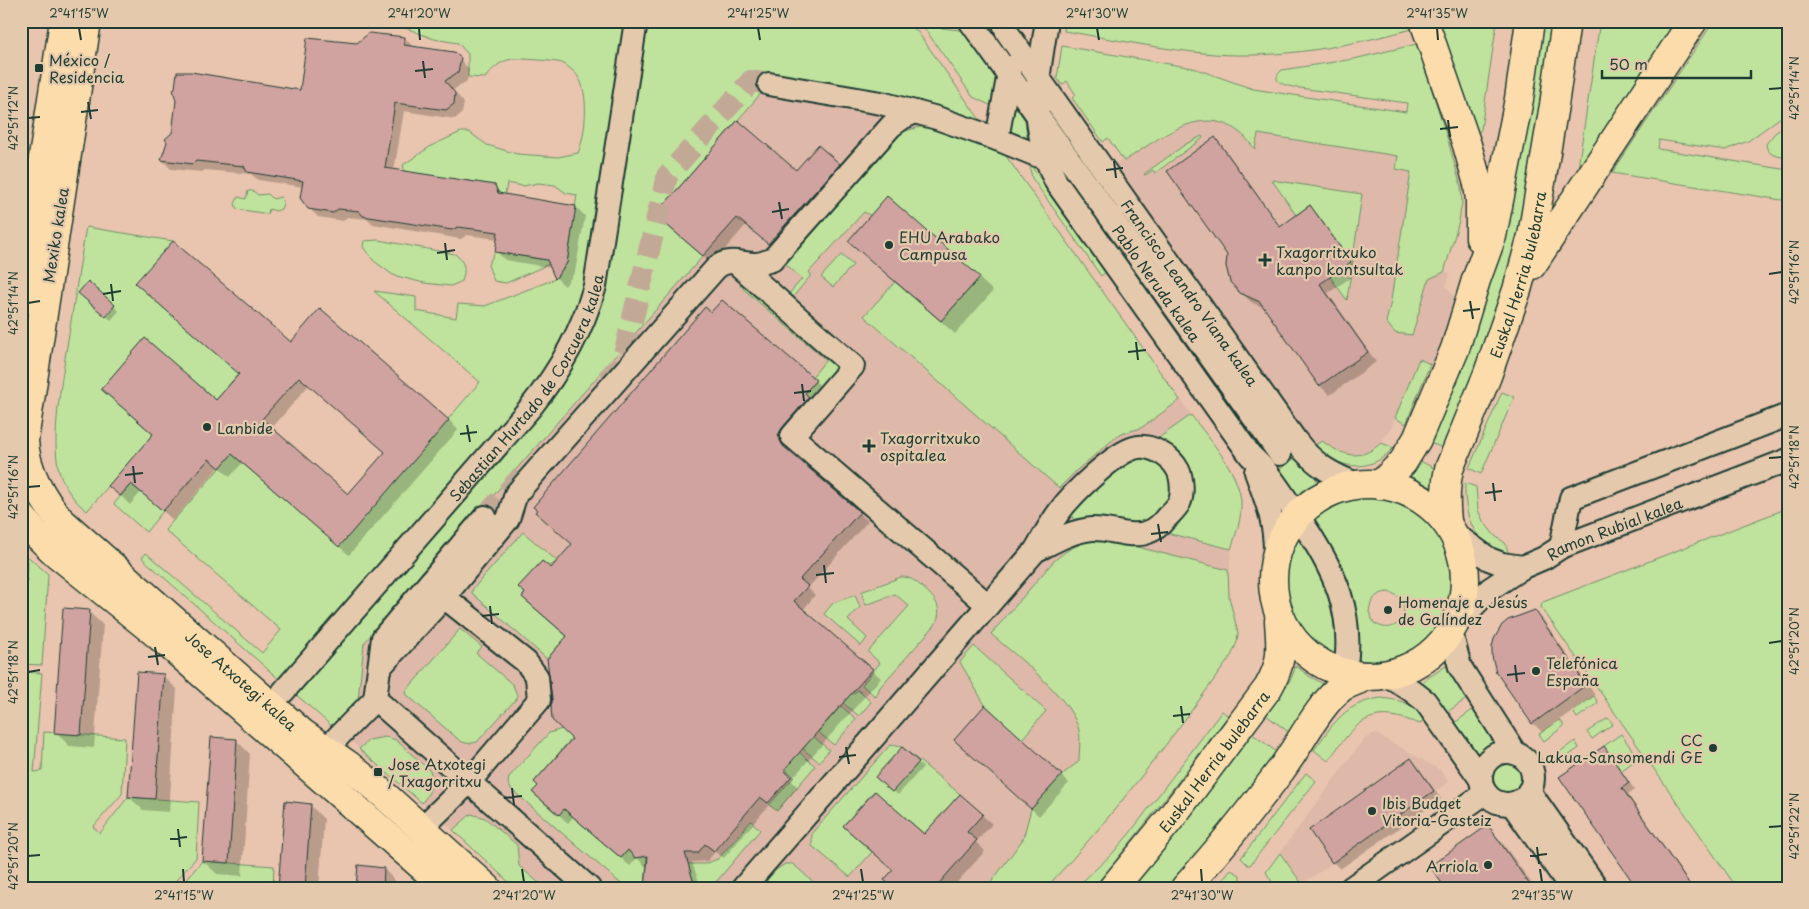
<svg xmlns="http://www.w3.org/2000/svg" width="1809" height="909" viewBox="0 0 1809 909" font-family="'Playpen Sans',sans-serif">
  <rect width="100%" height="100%" fill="#e9c4ae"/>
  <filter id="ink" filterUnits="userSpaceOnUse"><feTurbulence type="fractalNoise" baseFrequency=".02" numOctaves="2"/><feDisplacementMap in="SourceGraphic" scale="10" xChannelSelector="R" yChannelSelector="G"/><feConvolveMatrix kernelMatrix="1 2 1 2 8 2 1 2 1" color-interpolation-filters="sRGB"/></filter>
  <g filter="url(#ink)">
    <path fill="#deb8a8" d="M654,47L985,127L1235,476L1240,492V513L1239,524L1231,549L1228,584L1229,597L1238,633L1237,642L1231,656L1160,754L1108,819L1046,888H515L436,815L303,700L556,409Z
      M1224,116L1453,158L1461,187L1462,202L1459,221L1445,272L1450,274L1446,287L1455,297L1433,366L1419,360L1392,426L1381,443L1371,450L1361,454L1352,455L1331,448L1322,441L1310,449L1284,415L1285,405L1224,320L1216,318L1204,300L1205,292L1188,268L1180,266L1109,167L1185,125Z
      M1375,733L1440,770L1448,782L1302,884L1280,853L1363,740Z"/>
    <path fill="#bfe39d" stroke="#6f9068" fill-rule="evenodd" d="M368,21H631L591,277L555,363L281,681L142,558L146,553L262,653L281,630L165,530L232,454L339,546L480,382L374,291L416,297V311L456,318L458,304L485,306L555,279L567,263L577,195L566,193L555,185L538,183L523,186L507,183L502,212L494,210L498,192L495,185L405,172L403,165L431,146L461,132H469L487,145L517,154L558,157L578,153C586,134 590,92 577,75C574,71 566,65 562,63C558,61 517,58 512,59C500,61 492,69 485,78L468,77V54L458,43L434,39L406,28Z
      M643,21H883L907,25L917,31L985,127L777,75L655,215L703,256L364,643L358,700L334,728L293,692L576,350Z
      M1066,21H1409L1412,29C1348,46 1281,59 1214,54C1164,50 1114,39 1064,31Z
      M1434,21H1497L1481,129L1478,134L1472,137Z
      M1539,21H1557L1517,248L1497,315L1447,449L1430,443Z
      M1600,21H1686L1580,170L1579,161Z
      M1714,21H1788V112L1748,141L1725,150L1659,140L1658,149L1788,170V201L1612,173Z
      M923,26L969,31L1001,76L992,106L973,97Z
      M1417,44L1447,137L1461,187L1462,202L1459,221L1444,272L1429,279L1412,335L1395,333L1386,322L1390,306L1411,172L1396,169L1398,156L1258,134L1255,149C1250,143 1245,136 1239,132C1201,102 1156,141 1124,161L1108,138L1103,142L1072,98L1076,95L1067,81L1062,85L1057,78L1062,46L1193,68L1253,89L1406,112L1407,103L1293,87C1284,85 1269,81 1282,70L1354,59Z
      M1013,103L1025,120L1028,144L1008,135Z
      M1788,124V158C1778,156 1767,156 1766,144L1775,133Z
      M920,127H931L1003,152L1180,400L1141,428L1124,433L1115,438L1077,470L1059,488L864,316L895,282L941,321L980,277L864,212L809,272L811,275L792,298L788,295L802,279L786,264L894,140L902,132Z
      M1202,136L1203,138L1155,173L1153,170L1145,175L1144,174L1186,144Z
      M1029,163L1107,271L1101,276L1032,178Z
      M1065,171L1117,244L1114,246L1076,192Z
      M1272,180L1362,194L1347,300L1330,277L1350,262L1310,205L1296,215Z
      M248,191H253L258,195L268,194L273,199L281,197L283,204L281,209L276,211L269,209L268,214L237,209L235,204L238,197L246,199Z
      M86,227L173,241L136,284L239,373L216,400L145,339L101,389L153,434L87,511C74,501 63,486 59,471C51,438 61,386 66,352C73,311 79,269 86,227Z
      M378,240L455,254C465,262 466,269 462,281L451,286L424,283L393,275L374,261L363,247L364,241Z
      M495,252L547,260L549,264L506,283L494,281L488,265Z
      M841,255L853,265L833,287L821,277Z
      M745,279L842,363L810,398L805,393L816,380L812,377L826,360L740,286Z
      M1185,334L1268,452L1263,455L1179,338Z
      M1419,359L1430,364L1406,424L1395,418Z
      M1502,392L1514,397L1481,474L1469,468Z
      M1191,415C1209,439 1238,470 1241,501C1242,518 1236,534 1231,549L1167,533L1178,525L1188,510L1156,440Z
      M1322,441C1343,456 1360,462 1381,443L1392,447V449C1368,476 1337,467 1312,447Z
      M1299,455L1318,482L1293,499L1275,473Z
      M1138,458L1148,459L1159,464L1169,474L1173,486L1172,498L1156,517L1141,523L1094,520L1076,523L1070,513L1114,469Z
      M1420,461L1438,470L1433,488L1408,475Z
      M1465,483L1476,487L1478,510L1483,521L1495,536L1505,543L1509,554C1473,545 1464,517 1465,483Z
      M131,484L163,511L146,532L114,504Z
      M1371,495C1472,502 1488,640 1390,665C1379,668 1367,667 1355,666C1356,655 1358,643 1358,631C1357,586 1333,556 1310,520C1328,504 1347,497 1371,495ZM1388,592C1400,595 1405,602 1404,614C1398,628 1387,631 1374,623L1369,612C1370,600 1376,593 1388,592Z
      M1788,508V888H1737L1541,607L1543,602Z
      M1301,529L1311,544L1337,615L1336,660C1283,631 1270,582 1301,529Z
      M523,532L557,561L549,567L542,561L519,587L525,593L522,597L586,653L579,662L559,645L547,659L472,593V590Z
      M1102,540L1114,541L1228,570L1229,597L1238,633L1237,642L1231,656C1174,736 1114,815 1046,888H987L1023,839L1031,809L1062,775L1079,761C1079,751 1081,739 1079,730C1071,697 1016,656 991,634L1053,562C1068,548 1082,541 1102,540Z
      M27,556L48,574L42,665L21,664V638Z
      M901,577C911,577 915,581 922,587C935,598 944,608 935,625L880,687L876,697L862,685L880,663L868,652L909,606L895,594L866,605L861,592Z
      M855,595L860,607L848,620L867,638L861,646L824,614L833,603Z
      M460,629L482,647L476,653L513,685L517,695L516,699L477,742C469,744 465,744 459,740L407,695L406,691Z
      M974,646L1046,711L1022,739L985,705L960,662Z
      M1296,666L1309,676L1327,686L1290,733L1266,715L1291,679Z
      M1446,666L1468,698L1444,714L1422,682Z
      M21,672L42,673L34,772L42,771L44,732L125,738L122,794L93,827L100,833L128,797L199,802L196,858L169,888H21Z
      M858,690L871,702L859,716L843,703L850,694H853Z
      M1594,696L1598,703L1577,718L1573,711Z
      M1381,698C1397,700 1416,702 1423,720L1420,724C1369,704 1357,721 1328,761L1314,750C1334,723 1345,703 1381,698Z
      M841,706L856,719L834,745L818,732Z
      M1475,708L1502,746L1486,754L1478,763L1452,725Z
      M1222,711L1228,716C1184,774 1140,832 1093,888H1091L1083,881L1112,854L1130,833Z
      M589,718L534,782L538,786L532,792L558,815L564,809L621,858L628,850L635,858L647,856L645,888H626L511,789L508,783L509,777L549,733L562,729L563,730Z
      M1608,718L1613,724L1592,739L1587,732Z
      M1560,720L1564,726L1544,741L1539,734Z
      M1252,734L1277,752L1225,821L1168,888H1133L1174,838Z
      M1621,734L1638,758L1621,771L1604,746Z
      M813,736L829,750L819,762L803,749Z
      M386,737L396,740L430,771C435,783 430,792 422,803L359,749L369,740Z
      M1575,741L1579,748L1558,763L1554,756Z
      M890,745L902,747L960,794L924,834L874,791L843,826L872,852L850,877L812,846V833Z
      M799,752L815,766L777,811L769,805L794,777L785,769Z
      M1493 778a15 15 0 1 1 30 0a15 15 0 1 1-30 0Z
      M1306,773L1316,781L1250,865H1248L1241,858Z
      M471,814L485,818L517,845L519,866L545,888H515L453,830Z
      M751,821L760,830L717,881L704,887L693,880L688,864H704L718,859Z
      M1280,853L1302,884L1297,888H1276L1266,872Z
      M202,861L274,866L273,888H179Z
      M785,864H793L820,888H768L767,880L776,870Z
      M1231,870L1240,875V878L1231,888H1216Z"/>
    <path fill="#0003" fill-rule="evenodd" d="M405,38L414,48L454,53L469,69L467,81L453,90L464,103L462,113L455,119L404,111L394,171L494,186L504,196L576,207L585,216L575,272L565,286L556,278L552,268L505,260L496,251L498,239L467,235L461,239L373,224L368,219L347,217L343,221L318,217L309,208L303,187L258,180L251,174L205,170L202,172L171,169L162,160L301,92L358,45Z
      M1215,138L1224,148L1281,228L1310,207L1319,216L1359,272L1328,293L1376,362L1330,395L1320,386L1266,309L1251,302L1241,292L1228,254Z
      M839,165L848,173L778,252L746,225L712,264L666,224L796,172Z
      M850,241L979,278L993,291L955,334Z
      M88,283L119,311L111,320L84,297Z
      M291,344L449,420L458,430L349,555L242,463L230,477L219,467L173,520L141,492L130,505L120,495L154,435L102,389L217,401ZM309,385L386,453L348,496L271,429Z
      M815,381L824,389L786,445L788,450L868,521L808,588L815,595L803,610L881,678L791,780L798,787L777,811L769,805L724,858L715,852L707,861L692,862L701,888H647L649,865L645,866L637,858L630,866L573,817L568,823L534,792L573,739L568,637L523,597L551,570L573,545L537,512Z
      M21,554L29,562L21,674Z
      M1534,611L1544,621L1595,695L1542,732L1533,723Z
      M89,612L103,625L94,748L69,746L56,732Z
      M163,676L177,689L169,812L143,810L129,797Z
      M985,707L1069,783L1039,816L963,747Z
      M236,740L250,754L242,876L217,874L203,861Z
      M1603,748L1610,755L1635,790L1628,795L1693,888H1639Z
      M902,749L923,767L898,795L882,781Z
      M1411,760L1418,767L1441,799L1340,869L1333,862Z
      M960,795L992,824L976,842L985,851L952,888H894L924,836Z
      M310,805L324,819L319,888H279Z
      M1488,827L1501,841L1535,888H1447Z
      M384,869L397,883V888H358Z"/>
    <path fill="#d0a3a0" stroke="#1f3d34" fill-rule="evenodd" d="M369,33L405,37L404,45L454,52L461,58L458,72L445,81L455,93L454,104L446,110L395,103L385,168L495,185L498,193L576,206L567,263L555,279L547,260L495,252L498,232L458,227L452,230L363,216L359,211L338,209L333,213L308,209L300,198L303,181L247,172L244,166L196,161L193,164L161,160L167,142L165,139L172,133L176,101L173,89L175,88L177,72H191L300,90L307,38L357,43Z
      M738,120L796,170L818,145L840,164L768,244L737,218L703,256L655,215Z
      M1215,137L1280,227L1310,205L1351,262L1320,284L1368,352L1319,386L1260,302L1240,293L1230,282L1226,266L1227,255L1167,171Z
      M887,196L980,277L941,321L848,241Z
      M173,241L291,342L320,308L449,420L339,547L232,454L220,468L209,459L163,511L131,484L120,496L108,486L153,434L101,389L145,338L216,400L239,374L135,283ZM299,377L385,452L348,494L262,419Z
      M88,281L115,305L106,317L78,293Z
      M722,300L816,380L805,393L809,397L782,428L778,435L780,440L783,446L860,512L800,579L808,586L794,601L873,669L784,770L791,777L768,803L760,797L714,851L705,844L698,853H685L695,887L645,888L648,856L635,858L628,850L621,858L564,809L559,815L532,792L538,786L534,782L572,739L552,720L551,706L552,699L547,659L567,636L522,597L525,593L518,587L542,561L551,568L572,544L535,512L537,510L533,507L705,307L711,312Z
      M63,608L90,610L81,735L54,733Z
      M1535,610L1586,685L1532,724L1496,672L1492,656V647L1494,639L1502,625L1508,620Z
      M137,672L164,674L155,799L128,797Z
      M985,705L1062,775L1031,809L954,740Z
      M211,737L237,739L229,863L202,861Z
      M1604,746L1629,783L1622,788L1692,888H1637L1559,777Z
      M902,747L919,762L892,792L875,777Z
      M1411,758L1434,791L1332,863L1309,830Z
      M875,791L924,834L960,794L983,814L967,832L977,840L935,888H894L884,880L893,870L843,826Z
      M285,801L311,804L305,888H278Z
      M1488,825L1532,888H1445L1430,866Z
      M358,865L384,868L383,888H356Z"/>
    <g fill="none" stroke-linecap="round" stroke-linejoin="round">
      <path stroke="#c1a996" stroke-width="22" stroke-dasharray="22 11" stroke-linecap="butt" d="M607,380L622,363L667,176L751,81L769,84
        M485,517L523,475"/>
      <g stroke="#1f3d34" stroke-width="26">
        <g id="minor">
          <path id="s1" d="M970,21L1280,454"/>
          <path id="s2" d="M1003,21L1007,32L1038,77L1296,441C1315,466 1333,475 1361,486"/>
          <path d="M1047,21C1037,83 1028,123 1056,182L1250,455C1256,461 1263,467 1268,474C1278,486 1286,500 1295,512C1335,569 1359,616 1342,687"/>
          <path d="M769,84L881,103L937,118L997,139L1010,67"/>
          <path d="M997,139L1046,159"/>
          <path d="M735,262L853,366L792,436L988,605"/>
          <path d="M1256,472C1266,500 1275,520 1275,551"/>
          <path d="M1456,535L1489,559L1502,564L1523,567"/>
          <path d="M1561,547L1571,498L1788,415"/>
          <path id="s3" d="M1456,624L1490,589L1523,567L1544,558L1561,547L1788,460"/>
          <path d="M1451,632L1460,667L1515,753"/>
          <path d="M380,667L444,597L508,519L516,494L716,268C728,257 742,264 756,264C761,264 767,261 772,260L891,126L902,118L915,112"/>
          <path d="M1387,675L1411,690L1425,701L1480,778"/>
          <path id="s4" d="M283,692L530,408C559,372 582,332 595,286L636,21"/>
          <path d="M375,699L589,888"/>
          <path d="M325,750L375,699L383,638L485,517"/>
          <circle cx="1507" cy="778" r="26"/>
          <path d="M1529,791L1597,888"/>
          <path d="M1512,804L1571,888"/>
          <path d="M422,828L469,782L539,700L537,677L526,662L444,597"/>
          <path d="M743,888L1035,551C1043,538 1050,524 1059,512C1072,494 1113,454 1134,448C1149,443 1171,456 1178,470C1182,478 1183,493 1180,501C1178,507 1171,513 1166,518C1162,523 1155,530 1148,532C1131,539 1110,528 1092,529C1071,531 1053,542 1035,551"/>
          <path d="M1351,888L1485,793"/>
        </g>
      </g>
      <g stroke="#1f3d34" stroke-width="31">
        <g id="major">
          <path id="s5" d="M87,21L24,440C25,469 42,499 61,521L302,733L348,765L374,786L487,888"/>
          <path d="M1424,21L1467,145L1478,184L1480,200V238"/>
          <path d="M1532,265L1693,21"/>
          <path d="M21,301L64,21"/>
          <circle cx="1369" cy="580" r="96"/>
          <path d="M1380,485L1403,462L1417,439L1455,349L1476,280L1492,236L1519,99L1530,21"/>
          <path d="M21,516L36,534L56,553L158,635L447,888"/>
          <path id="s6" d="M1447,521C1445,503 1445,487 1449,469L1487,376L1517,290L1532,236L1554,105L1566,21"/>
          <path id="s7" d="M1113,888L1170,819L1268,688C1283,662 1281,650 1279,621"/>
          <path d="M1185,888C1219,850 1251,810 1281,770C1299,746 1319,704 1342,687C1349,683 1359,680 1366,676"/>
        </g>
      </g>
      <use href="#minor" stroke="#e5c9ac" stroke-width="22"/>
      <use href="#major" stroke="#fddcac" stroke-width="28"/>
    </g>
  </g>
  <path fill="none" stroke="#1f3d34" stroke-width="2" d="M79,28L81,40M419,28L420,40M758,28L760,40M1097,28L1099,40M1437,28L1438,40M423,61L425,78M415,71L433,69M1769,89L1782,88M88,102L91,119M81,112L98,110M28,118L40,117M1448,120L1450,137M1440,129L1458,127M1114,161L1116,178M1106,170L1123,168M779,202L782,219M772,212L789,209M445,243L447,260M437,253L455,250M1769,274L1782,272M111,284L113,301M103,294L121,291M1470,301L1473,319M28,303L40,301M1463,311L1480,309M1136,342L1138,360M1128,352L1146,350M802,384L804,401M794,393L811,391M467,425L470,442M460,434L477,432M1769,458L1782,457M133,466L135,483M125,475L143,473M1493,483L1495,501M28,487L40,486M1485,493L1502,491M1158,524L1161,542M1151,534L1168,532M824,565L826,583M816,575L834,573M490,606L492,624M482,616L499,614M1769,643L1782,641M155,647L158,665M148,657L165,655M1515,665L1517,682M28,672L40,670M1507,675L1525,673M1181,706L1183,723M1173,716L1190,714M846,747L849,764M839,757L856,755M512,788L514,805M504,798L522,796M1769,827L1782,826M178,829L180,847M170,839L187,837M1537,847L1539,864M28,856L40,855M1530,856L1547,854M183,869L184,882M522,869L524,882M861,869L863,882M1201,869L1202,882M1540,869L1542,882"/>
  <g fill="#1f3d34" stroke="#e5c9ac" stroke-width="2">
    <rect x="34" y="63" width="10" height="10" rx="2.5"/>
    <circle cx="889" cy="245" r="5"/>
    <path d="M1262.5 252.5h5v5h5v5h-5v5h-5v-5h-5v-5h5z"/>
    <circle cx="207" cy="427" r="5"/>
    <path d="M866.5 438.5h5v5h5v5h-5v5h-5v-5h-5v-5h5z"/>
    <circle cx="1388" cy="610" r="5"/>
    <circle cx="1536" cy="671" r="5"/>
    <circle cx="1713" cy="748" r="5"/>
    <rect x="373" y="767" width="10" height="10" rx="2.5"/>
    <circle cx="1372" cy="811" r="5"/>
    <circle cx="1488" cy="865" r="5"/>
  </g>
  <g text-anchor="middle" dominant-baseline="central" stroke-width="4.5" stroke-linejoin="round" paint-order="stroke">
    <g font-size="15" fill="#1f3d34" stroke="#e5c9ac" text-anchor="start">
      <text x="49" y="59">México /<tspan x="49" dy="17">Residencia</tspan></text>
      <text x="899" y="236">EHU Arabako<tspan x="899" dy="17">Campusa</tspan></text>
      <text x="1276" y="251">Txagorritxuko<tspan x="1276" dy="17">kanpo kontsultak</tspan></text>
      <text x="217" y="427">Lanbide</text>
      <text x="880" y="437">Txagorritxuko<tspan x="880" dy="17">ospitalea</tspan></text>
      <text x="1398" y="601">Homenaje a Jesús<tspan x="1398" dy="17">de Galíndez</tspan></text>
      <text x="1546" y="662">Telefónica<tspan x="1546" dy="17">España</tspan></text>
      <text x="1703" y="739" text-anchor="end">CC<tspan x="1703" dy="17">Lakua-Sansomendi GE</tspan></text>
      <text x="388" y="763">Jose Atxotegi<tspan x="388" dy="17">/ Txagorritxu</tspan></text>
      <text x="1382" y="802">Ibis Budget<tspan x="1382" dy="17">Vitoria-Gasteiz</tspan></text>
      <text x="1478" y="865" text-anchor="end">Arriola</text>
    </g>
    <g font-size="15" fill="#1f3d34" stroke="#e5c9ac">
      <text transform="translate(55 235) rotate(-81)">Mexiko kalea</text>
      <text stroke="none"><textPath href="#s6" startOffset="259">Euskal Herria bulebarra</textPath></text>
      <text stroke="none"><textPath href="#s1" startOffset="322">Pablo Neruda kalea</textPath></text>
      <text stroke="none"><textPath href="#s2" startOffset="330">Francisco Leandro Viana kalea</textPath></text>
      <text stroke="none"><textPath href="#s4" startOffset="392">Sebastian Hurtado de Corcuera kalea</textPath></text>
      <text stroke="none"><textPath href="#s3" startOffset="188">Ramon Rubial kalea</textPath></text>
      <text stroke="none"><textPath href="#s5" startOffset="755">Jose Atxotegi kalea</textPath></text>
      <text stroke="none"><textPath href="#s7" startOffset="162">Euskal Herria bulebarra</textPath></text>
    </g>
  </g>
  <rect width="1809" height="909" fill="none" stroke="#e5c9ac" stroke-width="55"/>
  <path d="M1602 70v8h149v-8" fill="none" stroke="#1f3d34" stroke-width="2.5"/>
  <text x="1609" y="70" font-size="15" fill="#1f3d34" stroke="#e5c9ac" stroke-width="4" paint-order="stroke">50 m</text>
  <rect x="28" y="28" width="1754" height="854" fill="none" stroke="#1f3d34" stroke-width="2"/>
  <g font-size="12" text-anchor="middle" fill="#1f3d34">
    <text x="79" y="18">2°41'15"W</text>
    <text x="419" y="18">2°41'20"W</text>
    <text x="758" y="18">2°41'25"W</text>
    <text x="1097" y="18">2°41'30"W</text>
    <text x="1437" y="18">2°41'35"W</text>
    <text transform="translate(1795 88) rotate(-90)" y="4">42°51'14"N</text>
    <text transform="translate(14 118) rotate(-90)" y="4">42°51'12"N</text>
    <text transform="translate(1795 272) rotate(-90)" y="4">42°51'16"N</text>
    <text transform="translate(14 303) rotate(-90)" y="4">42°51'14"N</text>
    <text transform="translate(1795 457) rotate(-90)" y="4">42°51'18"N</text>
    <text transform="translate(14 487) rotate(-90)" y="4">42°51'16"N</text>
    <text transform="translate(1795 641) rotate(-90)" y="4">42°51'20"N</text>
    <text transform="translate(14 672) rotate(-90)" y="4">42°51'18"N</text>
    <text transform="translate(1795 826) rotate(-90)" y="4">42°51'22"N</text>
    <text transform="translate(14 856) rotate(-90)" y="4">42°51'20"N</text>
    <text x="184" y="900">2°41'15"W</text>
    <text x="524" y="900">2°41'20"W</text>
    <text x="863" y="900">2°41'25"W</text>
    <text x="1202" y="900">2°41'30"W</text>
    <text x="1542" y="900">2°41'35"W</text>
  </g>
</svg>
